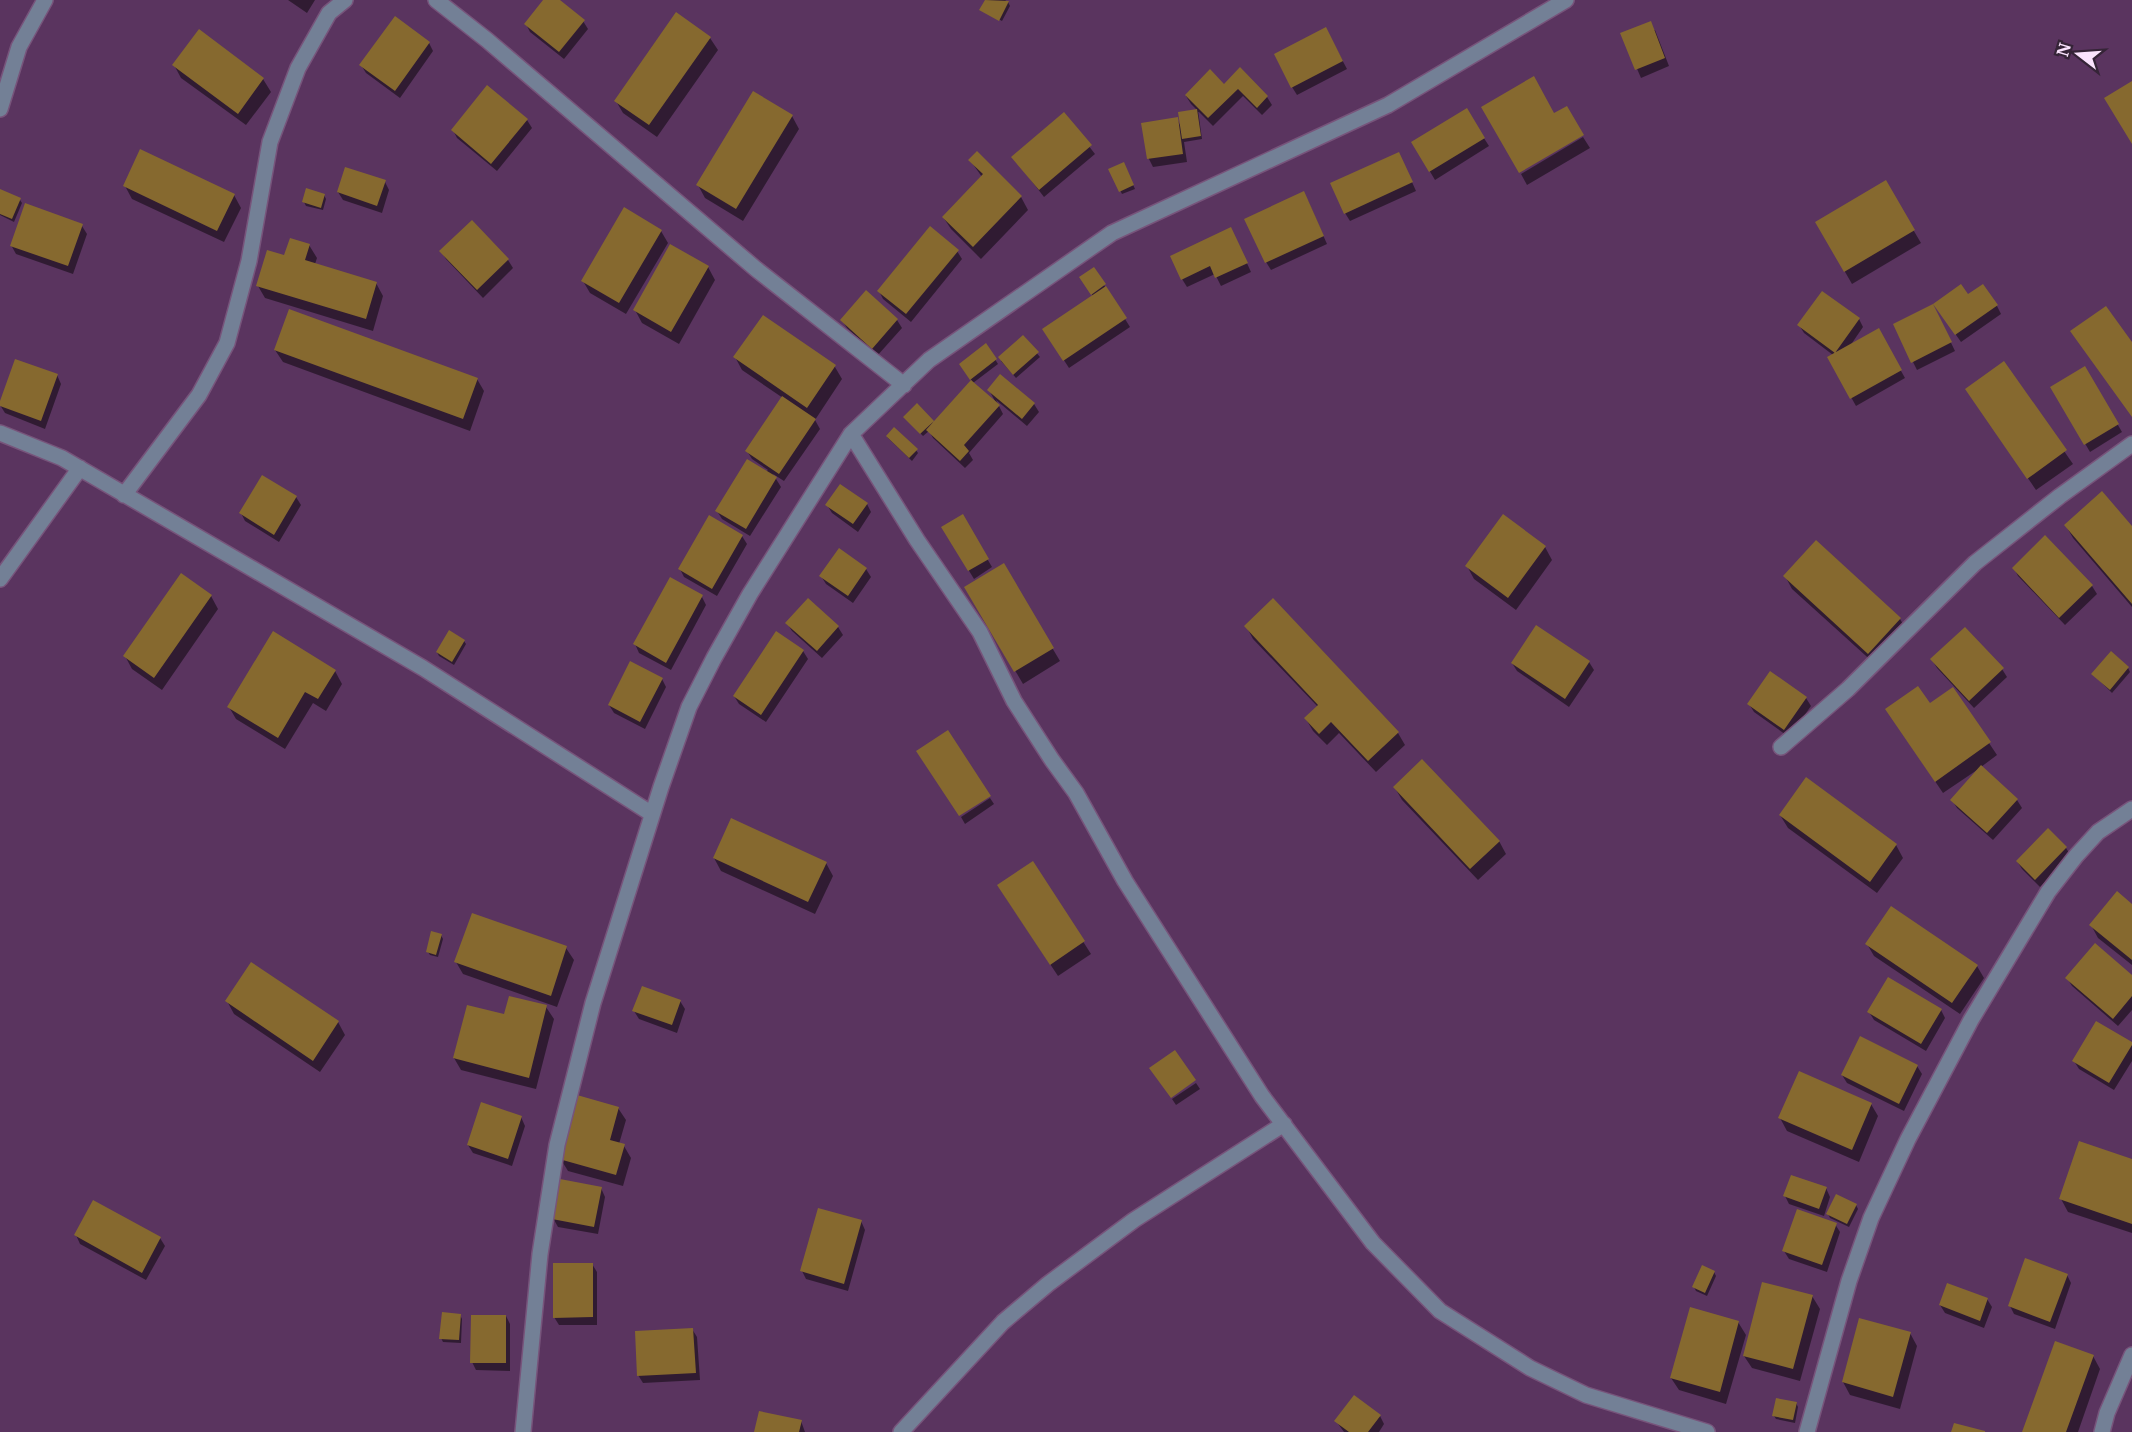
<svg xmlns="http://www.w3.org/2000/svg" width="2132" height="1432" viewBox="0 0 2132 1432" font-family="Merriweather,serif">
  <rect width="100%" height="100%" fill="#5a345f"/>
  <path fill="#0007" d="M288,0H315L307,13Z
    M545,0H557L583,21L588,29L564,59L530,32L526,24Z
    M986,0H1005L1008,2L1010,6L1002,21L981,10Z
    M1655,30L1669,66L1641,78L1622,34Z
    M199,32L263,79L271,92L246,125L181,78L174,65Z
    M1330,37L1347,69L1297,95L1292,87Z
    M710,38L718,50L657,137L623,113L616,101Z
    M429,43L433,51L400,98L366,73L361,65Z
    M1240,70L1267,97L1272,105L1262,115L1243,96L1213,126L1191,104L1186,96L1224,86Z
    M1198,110L1202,139L1184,142L1187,162L1153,167L1149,159L1143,124L1177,119L1181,127L1180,113Z
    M1466,110L1489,146L1435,180L1413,143Z
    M1064,114L1095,154L1044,197L1013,157Z
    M792,116L799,129L743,221L705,198L698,185Z
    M527,120L532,128L497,171L457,138L453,130Z
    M1583,137L1590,148L1527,185L1521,174Z
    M977,153L1021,197L1028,210L981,259L951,229L943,217L982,177L970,160Z
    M1403,162L1416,191L1350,221L1345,213Z
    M1125,167L1135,189L1122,194L1110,170Z
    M385,182L389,190L382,213L343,200L338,192Z
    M1885,182L1921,243L1852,284L1817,223Z
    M125,186L234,195L241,208L224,242L132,199Z
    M0,190L20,200L22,203L14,222L0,215Z
    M324,195L326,199L323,210L306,206L304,202Z
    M1308,201L1327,244L1271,270L1266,262Z
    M82,226L87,234L73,274L16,254L11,245Z
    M661,231L668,243L626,314L590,293L583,281Z
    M1235,237L1251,272L1221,286L1215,274L1187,287L1182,279Z
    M309,245L317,258L315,264L376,283L383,296L373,331L265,298L258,286L285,257Z
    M441,251L508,260L513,268L483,298L446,259Z
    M957,251L962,259L911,322L883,299L879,291Z
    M708,267L715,280L679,344L642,323L635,310Z
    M1094,269L1130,327L1069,368L1049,337L1093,296L1081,278Z
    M866,292L897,320L902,328L877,356L847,328L842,320Z
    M1968,296L1997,306L2001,314L1961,342L1940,312Z
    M1937,314L1955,351L1917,370L1913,362Z
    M1859,319L1863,327L1850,346L1878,330L1905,378L1856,406L1829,358L1833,355L1804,333L1799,325Z
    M1023,337L1040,357L1016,378L1001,361Z
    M986,345L998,364L973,383L996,403L989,390L1034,404L1039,412L1027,426L996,400L1003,414L969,453L973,460L965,468L933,438L929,431L923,436L907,420L932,422L934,424L972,381L962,367Z
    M275,350L477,379L484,391L470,431L283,362Z
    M735,357L835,367L842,379L815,420L820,429L784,481L773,474L781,487L750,536L722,519L717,511L768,470L752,459L747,451L783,398L742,370Z
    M2003,363L2073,464L2036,490L1967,390Z
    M2085,368L2122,432L2090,452L2052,387Z
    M57,375L61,384L45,429L5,413L0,405Z
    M887,437L916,450L918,453L912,461Z
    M296,497L301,505L279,542L245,521L241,513Z
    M867,504L871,512L858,532L832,513L827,505Z
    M962,516L992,567L974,579L943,528Z
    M2066,526L2132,528V607L2073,538Z
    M742,536L747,544L717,596L684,577L680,569Z
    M2045,537L2092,586L2097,594L2065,625L2018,576L2014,568Z
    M1545,547L1552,560L1516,610L1474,579L1467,566Z
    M839,550L866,569L871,577L853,603L826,584L821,576Z
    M1003,565L1060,661L1023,684L966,587Z
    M1785,576L1900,619L1907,631L1876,665L1792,589Z
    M211,596L218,609L162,690L132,669L125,656Z
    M702,597L706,605L671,670L639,653L635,644Z
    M808,600L838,627L843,635L822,658L792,631L787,623Z
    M1246,626L1398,733L1405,745L1376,772L1339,733L1327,745L1313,731L1306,719L1318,707L1253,639Z
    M464,641L466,644L454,665L439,656L437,652Z
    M803,651L808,659L766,722L739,704L734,696Z
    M1932,660L2002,669L2007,677L1974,708L1937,668Z
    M1589,662L1594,670L1569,707L1517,671L1512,663Z
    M2128,668L2130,672L2112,693L2093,674Z
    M335,671L342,684L326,711L313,703L285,749L236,719L229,707Z
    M662,679L666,687L645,729L614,713L609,705Z
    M1953,689L1997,755L1981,767L2017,800L2022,808L1993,840L1957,808L1952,800L1980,768L1943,793L1887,710L1929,705Z
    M1806,698L1811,706L1789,737L1754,712L1749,704Z
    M1395,788L1499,841L1506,854L1478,880L1402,800Z
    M990,798L994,804L965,824L961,817Z
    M1780,815L1896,845L1903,858L1877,893L1788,828Z
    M2048,830L2066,848L2071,856L2040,887L2022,869L2017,861Z
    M714,858L826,863L833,876L815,914L721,871Z
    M1033,863L1091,954L1058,976L1006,898Z
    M2132,906V965L2098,938L2091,925Z
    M441,935L443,939L438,957L430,955L428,952Z
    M1867,944L1977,966L1984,978L1960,1014L1874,956Z
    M566,948L574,960L557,1007L463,974L456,962Z
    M2132,977V1010L2118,1026L2072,986L2067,978Z
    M227,1001L338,1022L345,1035L320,1072L234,1014Z
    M680,1001L685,1009L677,1033L639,1019L634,1011Z
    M546,1007L554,1019L536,1089L461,1070L454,1058L506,1016Z
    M1941,1010L1945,1018L1926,1051L1874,1020L1869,1012Z
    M2132,1044V1061L2114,1090L2079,1069L2074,1061Z
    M1917,1066L1922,1074L1904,1111L1847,1083L1842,1075Z
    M1196,1083L1200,1089L1176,1105L1172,1099Z
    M1871,1104L1878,1116L1859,1162L1787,1131L1780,1118Z
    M618,1108L626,1120L619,1144L624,1146L631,1158L623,1186L568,1171L560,1158Z
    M521,1117L525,1126L512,1166L473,1153L468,1145Z
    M2132,1161V1233L2068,1212L2061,1199Z
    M601,1188L605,1197L598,1234L558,1227L553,1218Z
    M1826,1188L1830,1197L1824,1216L1789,1204L1785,1196Z
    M1856,1205L1858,1209L1849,1227L1830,1218L1828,1214Z
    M861,1221L865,1230L848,1291L806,1279L802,1271Z
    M1835,1224L1840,1232L1827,1272L1789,1259L1784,1251Z
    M76,1235L160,1238L165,1246L146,1280L80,1244Z
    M592,1264L597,1272V1325H559L554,1317Z
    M1714,1272L1716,1276L1707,1296L1696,1291L1694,1287Z
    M2067,1275L2071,1283L2055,1329L2014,1314L2010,1306Z
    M1812,1296L1820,1309L1800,1381L1752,1368L1744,1356Z
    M1987,1299L1992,1307L1984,1328L1945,1313L1940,1305Z
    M460,1315L462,1319L461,1343L443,1342L441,1338Z
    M506,1316L510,1324V1371L476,1370L472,1362Z
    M1738,1322L1746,1335L1726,1404L1679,1390L1671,1378Z
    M692,1329L697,1337L700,1380L643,1383L638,1375Z
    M1910,1333L1917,1346L1900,1409L1850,1395L1843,1382Z
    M2093,1356L2100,1369L2078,1432H2024Z
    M1796,1403L1798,1407L1795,1423L1776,1419L1774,1416Z
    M1380,1416L1384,1424L1379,1432H1344L1336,1421Z
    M801,1421L805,1432H756Z"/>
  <path fill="#86692f" d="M543,0H560L585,20L559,52L524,24Z
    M985,0L1009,1L999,21L979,10Z
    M676,12L711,37L649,125L614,101Z
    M395,16L430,42L395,91L359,65Z
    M1651,21L1665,58L1635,70L1620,33Z
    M1326,27L1343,61L1291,88L1274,54Z
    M199,29L264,78L238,114L172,65Z
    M1240,67L1268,96L1257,108L1238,89L1208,118L1185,95L1210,69L1224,84Z
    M1534,76L1554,113L1567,106L1584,135L1519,173L1481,107Z
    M2132,81V144L2104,98Z
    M487,85L528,119L491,164L451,130Z
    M753,91L793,115L736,209L696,185Z
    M1467,108L1485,138L1429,172L1411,142Z
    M1197,109L1201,136L1182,139L1178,112Z
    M1064,112L1092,145L1039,190L1011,157Z
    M1178,117L1183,154L1147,159L1141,123Z
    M140,149L235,194L217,231L123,186Z
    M977,151L1022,196L973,247L942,217L983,174L968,160Z
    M1399,152L1413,182L1344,214L1330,183Z
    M1124,162L1134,185L1119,192L1108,169Z
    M345,167L386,180L377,206L337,192Z
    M1886,180L1915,230L1844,272L1815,222Z
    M306,188L325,194L321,208L302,202Z
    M0,189L21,198L12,219L0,214Z
    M1304,191L1324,236L1265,263L1244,219Z
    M25,203L83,224L68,266L10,246Z
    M624,207L662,230L619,303L581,281Z
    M472,220L509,259L477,290L439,251Z
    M930,226L959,250L906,314L877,291Z
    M1231,227L1248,263L1215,278L1210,266L1181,280L1170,256Z
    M290,238L310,244L305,260L377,282L366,319L256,286L267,250L284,255Z
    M670,244L709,266L671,332L633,310Z
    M1094,267L1106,284L1091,295L1079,277Z
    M1961,284L1968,294L1983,284L1998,305L1955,335L1933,304Z
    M1106,286L1127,318L1063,361L1042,329Z
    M866,290L898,319L872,349L840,320Z
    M1822,291L1860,318L1835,353L1797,325Z
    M1933,304L1952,342L1911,363L1893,324Z
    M2106,306L2132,342V417L2070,331Z
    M289,309L478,378L463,419L274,350Z
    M763,315L836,365L807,408L733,357Z
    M1879,328L1902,370L1850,399L1827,357Z
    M1023,335L1039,352L1013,375L998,357Z
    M986,343L997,359L970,380L959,364Z
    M15,359L58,374L41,421L0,406V401Z
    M2004,361L2067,450L2027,479L1965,389Z
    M2085,366L2119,424L2084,445L2050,387Z
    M1000,374L1035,403L1022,419L987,390Z
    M971,380L1000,405L964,445L969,451L960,461L926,430Z
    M782,396L816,419L779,474L745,451Z
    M917,403L934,421L920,434L903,417Z
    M894,427L918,449L909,458L886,436Z
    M747,459L777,477L746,529L715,511Z
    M262,475L297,496L274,535L239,513Z
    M840,484L868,503L853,524L825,505Z
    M2102,491L2132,526V604L2064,525Z
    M963,514L989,559L968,571L941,527Z
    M1503,514L1546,546L1508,598L1465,566Z
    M709,515L743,535L712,589L678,569Z
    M2045,535L2093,585L2059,618L2012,568Z
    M1816,540L1901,618L1868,654L1783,576Z
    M839,548L867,568L848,596L819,576Z
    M1004,563L1054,648L1014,672L964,587Z
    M181,573L212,595L154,678L123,656Z
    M670,577L703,595L666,663L633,644Z
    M808,598L839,626L817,651L785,623Z
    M1273,598L1399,732L1368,761L1331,722L1319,734L1304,718L1318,705L1244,626Z
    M1536,625L1590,661L1565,699L1511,663Z
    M1965,627L2004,668L1969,701L1930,659Z
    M449,630L465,640L452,662L436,652Z
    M273,631L336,670L318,699L305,692L278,738L227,707Z
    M776,631L804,650L761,715L733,696Z
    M2111,651L2129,667L2110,690L2091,674Z
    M630,661L663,678L640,722L608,705Z
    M1770,671L1807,697L1784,730L1747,704Z
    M1918,686L1930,703L1953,687L1991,742L1935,782L1885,709Z
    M948,730L991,796L959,816L916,751Z
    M1422,759L1500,841L1470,869L1393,787Z
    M1981,765L2018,799L1987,833L1950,800Z
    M1806,777L1897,844L1870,882L1779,815Z
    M731,818L827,862L808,902L713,858Z
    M2048,828L2067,847L2035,880L2016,861Z
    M1033,861L1085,941L1050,965L997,885Z
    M2117,891L2132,904V960L2089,925Z
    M1891,906L1978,965L1952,1003L1865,944Z
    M472,913L567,946L551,996L454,962Z
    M431,931L442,934L436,955L426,952Z
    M2095,943L2132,975V996L2113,1019L2065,978Z
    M251,962L339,1021L313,1061L225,1001Z
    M1888,977L1942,1009L1921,1044L1867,1012Z
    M642,986L681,1000L672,1025L632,1011Z
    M509,996L547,1005L529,1078L453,1058L467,1005L504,1014Z
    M2096,1021L2132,1042V1045L2109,1083L2072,1061Z
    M1860,1036L1918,1065L1899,1104L1841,1075Z
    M1175,1050L1196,1080L1171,1098L1149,1068Z
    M1799,1071L1872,1103L1852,1150L1778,1118Z
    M577,1095L619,1107L610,1140L625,1144L616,1175L559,1159Z
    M481,1102L522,1116L508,1159L467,1145Z
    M2079,1141L2132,1159V1224L2059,1199Z
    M1791,1175L1827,1187L1819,1209L1783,1196Z
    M560,1179L602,1187L594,1227L552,1219Z
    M1836,1194L1857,1204L1847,1224L1826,1214Z
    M93,1200L161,1237L142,1273L74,1235Z
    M818,1208L862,1220L844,1284L800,1271Z
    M1797,1209L1837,1223L1822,1265L1782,1251Z
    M2025,1258L2068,1274L2050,1322L2008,1306Z
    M553,1263H593V1317L553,1318Z
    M1702,1265L1715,1271L1705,1293L1692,1287Z
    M1762,1282L1813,1295L1793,1369L1743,1356Z
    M1947,1283L1988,1298L1980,1321L1939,1305Z
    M1690,1307L1739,1321L1720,1392L1670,1378Z
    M442,1312L461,1314L459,1340L439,1339Z
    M471,1315H506V1363H470Z
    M1859,1318L1911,1332L1893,1397L1842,1382Z
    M693,1328L696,1373L637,1376L635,1331Z
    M2055,1341L2094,1355L2066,1432H2022Z
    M1354,1395L1381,1415L1368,1432H1349L1334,1421Z
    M1776,1398L1797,1402L1793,1420L1772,1416Z
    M759,1411L802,1420L799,1432H754Z
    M1954,1423L1985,1431V1432H1951Z"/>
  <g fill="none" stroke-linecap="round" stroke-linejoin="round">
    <g stroke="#77547b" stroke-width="18">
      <path id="minor" d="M436,0L487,40L756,269L904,385
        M0,109L19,47L45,0
        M0,433L62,458L423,668L652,814
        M851,434L917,540L980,632L1014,701L1052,760L1076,793L1125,881L1262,1096L1373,1243L1440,1311L1530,1368L1586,1395L1707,1432
        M124,495L199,395L227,343L249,261L270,142L298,68L329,13L345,0
        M0,579L80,468
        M1781,747L1848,689L1975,563L2060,496L2132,444
        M523,1432L540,1254L557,1145L593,1003L661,787L689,707L714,658L750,594L851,434L929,360L1112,233L1388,105L1566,0
        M901,1432L1003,1322L1048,1284L1134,1220L1284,1124
        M1807,1432L1849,1281L1871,1218L1908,1139L1971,1020L2048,892L2076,856L2098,832L2132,809
        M2102,1432L2107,1413L2132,1355"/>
    </g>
    <use href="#minor" stroke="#738096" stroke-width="15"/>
  </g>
  <g transform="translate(2078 54) rotate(287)" stroke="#352437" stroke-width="4.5" paint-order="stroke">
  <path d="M0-4.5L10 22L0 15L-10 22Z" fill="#fae3fd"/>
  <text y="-9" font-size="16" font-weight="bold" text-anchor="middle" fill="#fae3fd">N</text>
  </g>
</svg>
